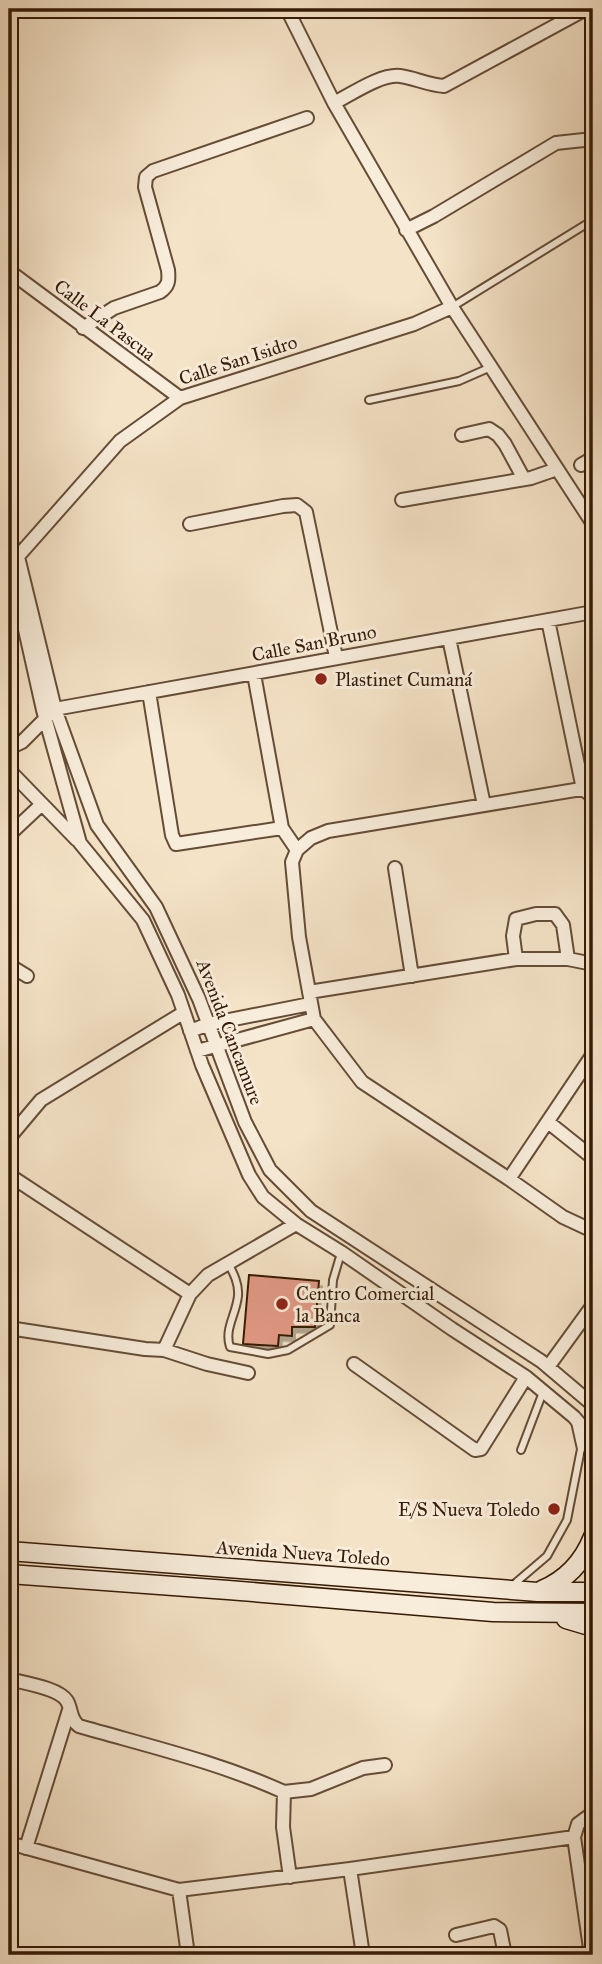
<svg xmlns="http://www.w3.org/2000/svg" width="602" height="1964" viewBox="0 0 602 1964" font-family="'IM FELL Great Primer',serif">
  <defs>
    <filter id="shadow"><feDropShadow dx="3" dy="5.5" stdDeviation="0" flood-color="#0004"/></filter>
  </defs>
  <rect width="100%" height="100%" fill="#f5e3c7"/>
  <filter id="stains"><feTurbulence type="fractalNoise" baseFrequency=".00286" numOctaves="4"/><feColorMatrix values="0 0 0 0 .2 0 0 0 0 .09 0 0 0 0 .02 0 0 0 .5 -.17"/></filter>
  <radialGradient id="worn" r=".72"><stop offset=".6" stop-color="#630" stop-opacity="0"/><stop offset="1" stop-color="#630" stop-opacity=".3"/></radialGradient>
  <path fill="#e29985" stroke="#351a06" stroke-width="2" filter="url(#shadow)" d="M249,1275L319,1281L315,1327H292V1336L279,1335L278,1346L243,1344Z"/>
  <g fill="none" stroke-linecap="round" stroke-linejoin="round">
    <g stroke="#654c36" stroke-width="10">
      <path id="lane" d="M452,307L593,220
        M369,400L459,381L491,367
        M228,1263C234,1274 239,1284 238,1296C236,1315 224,1329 230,1347L268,1354L288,1350L330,1325L333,1280L341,1253
        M521,1450L543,1392
        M513,1585L547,1556L567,1520L581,1449L575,1422"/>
    </g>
    <g stroke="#654c36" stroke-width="16">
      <path id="street" d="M287,9L334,103L452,307L593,524
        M334,103C352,94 380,74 400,76C415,78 428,85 444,86L586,9
        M406,230L434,216L556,143L593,139
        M9,271L180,398
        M83,328L114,308L160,292C169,286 169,280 168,270L145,187L146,177L153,171L307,118
        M462,435L489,429L498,435L505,444L524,479
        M581,465L593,458
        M402,500L531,478L557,469
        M190,524L283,506L297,505L306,512L336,657
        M9,539L18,557L55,709L97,825L156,907L199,999L245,1122L270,1170L311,1211L541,1361L593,1405
        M9,558L43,710L80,843L143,920L178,995L202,1065L249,1175L263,1197L296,1224L341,1252L452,1329L526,1377L574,1417L593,1439
        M13,562L120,441L180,398L414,324L452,307
        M548,620L583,789L593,797
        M449,638L484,805
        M254,674L282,828L297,850
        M149,692L172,835L176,844L282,828
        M9,748L22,742L55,709L593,612
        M9,770L77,840
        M593,787L328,831L311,838L297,850L292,862L299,937L314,1019L362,1082L509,1179L563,1217L593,1231
        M9,835L42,804
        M395,868L412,976
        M516,959L513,936L516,919L536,914H555L563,925L568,959
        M9,965L27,976
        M309,992L516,959H568L593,964
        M190,1031L209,1024L310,1004
        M197,1051L314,1019
        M548,1122L593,1158
        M9,1138L41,1100L183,1013
        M9,1175L190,1294
        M509,1179L593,1054
        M9,1328L145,1349L164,1350L190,1294L208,1275L296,1224
        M164,1350L207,1364L248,1373
        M354,1364L475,1450L481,1449L526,1377
        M548,1367L593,1305
        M9,1679C24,1683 59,1688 67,1701C72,1710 70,1720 79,1726C148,1746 218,1762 284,1792L283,1827L290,1877
        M284,1792L311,1789L363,1768L385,1765
        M9,1843L179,1890L350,1869L574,1837
        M26,1848L69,1710
        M350,1869L363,1955
        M179,1890L188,1955
        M456,1935L494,1926L500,1930L505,1955
        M591,1955L574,1837L578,1824L593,1813"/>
    </g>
    <g stroke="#351a06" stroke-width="21">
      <path id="secondary" d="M588,1432L593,1451
        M9,1551L538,1592H593
        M9,1574L228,1590L493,1612L593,1613
        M542,1590C566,1580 583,1562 593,1537
        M566,1619L593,1627"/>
    </g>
    <use href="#lane" stroke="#f8eddb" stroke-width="6"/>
    <use href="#street" stroke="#f8eddb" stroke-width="12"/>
    <use href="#secondary" stroke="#f8eddb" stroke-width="18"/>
  </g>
  <g fill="#8f2418" stroke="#f8eddb" stroke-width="2.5">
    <circle cx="321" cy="679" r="7"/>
    <circle cx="282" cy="1304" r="7"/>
    <circle cx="554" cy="1509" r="7"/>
  </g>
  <g text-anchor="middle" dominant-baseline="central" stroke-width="6" stroke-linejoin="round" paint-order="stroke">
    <g font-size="19" fill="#351a06" stroke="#f8eddb">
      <text transform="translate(105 320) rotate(37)">Calle La Pascua</text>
      <text transform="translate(238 360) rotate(-18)">Calle San Isidro</text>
      <text transform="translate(314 643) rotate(-11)">Calle San Bruno</text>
      <text transform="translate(230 1032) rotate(69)">Avenida Cancamure</text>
      <text transform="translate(303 1553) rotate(4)">Avenida Nueva Toledo</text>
    </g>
    <g font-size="19" fill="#351a06" stroke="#f8eddb" text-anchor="start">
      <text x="335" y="679">Plastinet Cumaná</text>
      <text x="296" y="1293">Centro Comercial<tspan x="296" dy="22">la Banca</tspan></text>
      <text x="540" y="1509" text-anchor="end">E/S Nueva Toledo</text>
    </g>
  </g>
  <rect width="602" height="1964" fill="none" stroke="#f5e3c7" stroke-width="35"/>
  <rect x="10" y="10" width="581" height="1943" fill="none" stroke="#351a06" stroke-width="3.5"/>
  <rect x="18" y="18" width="567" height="1929" fill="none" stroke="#351a06" stroke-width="2"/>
  <rect width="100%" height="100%" filter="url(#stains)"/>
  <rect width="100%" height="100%" fill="url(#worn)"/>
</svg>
